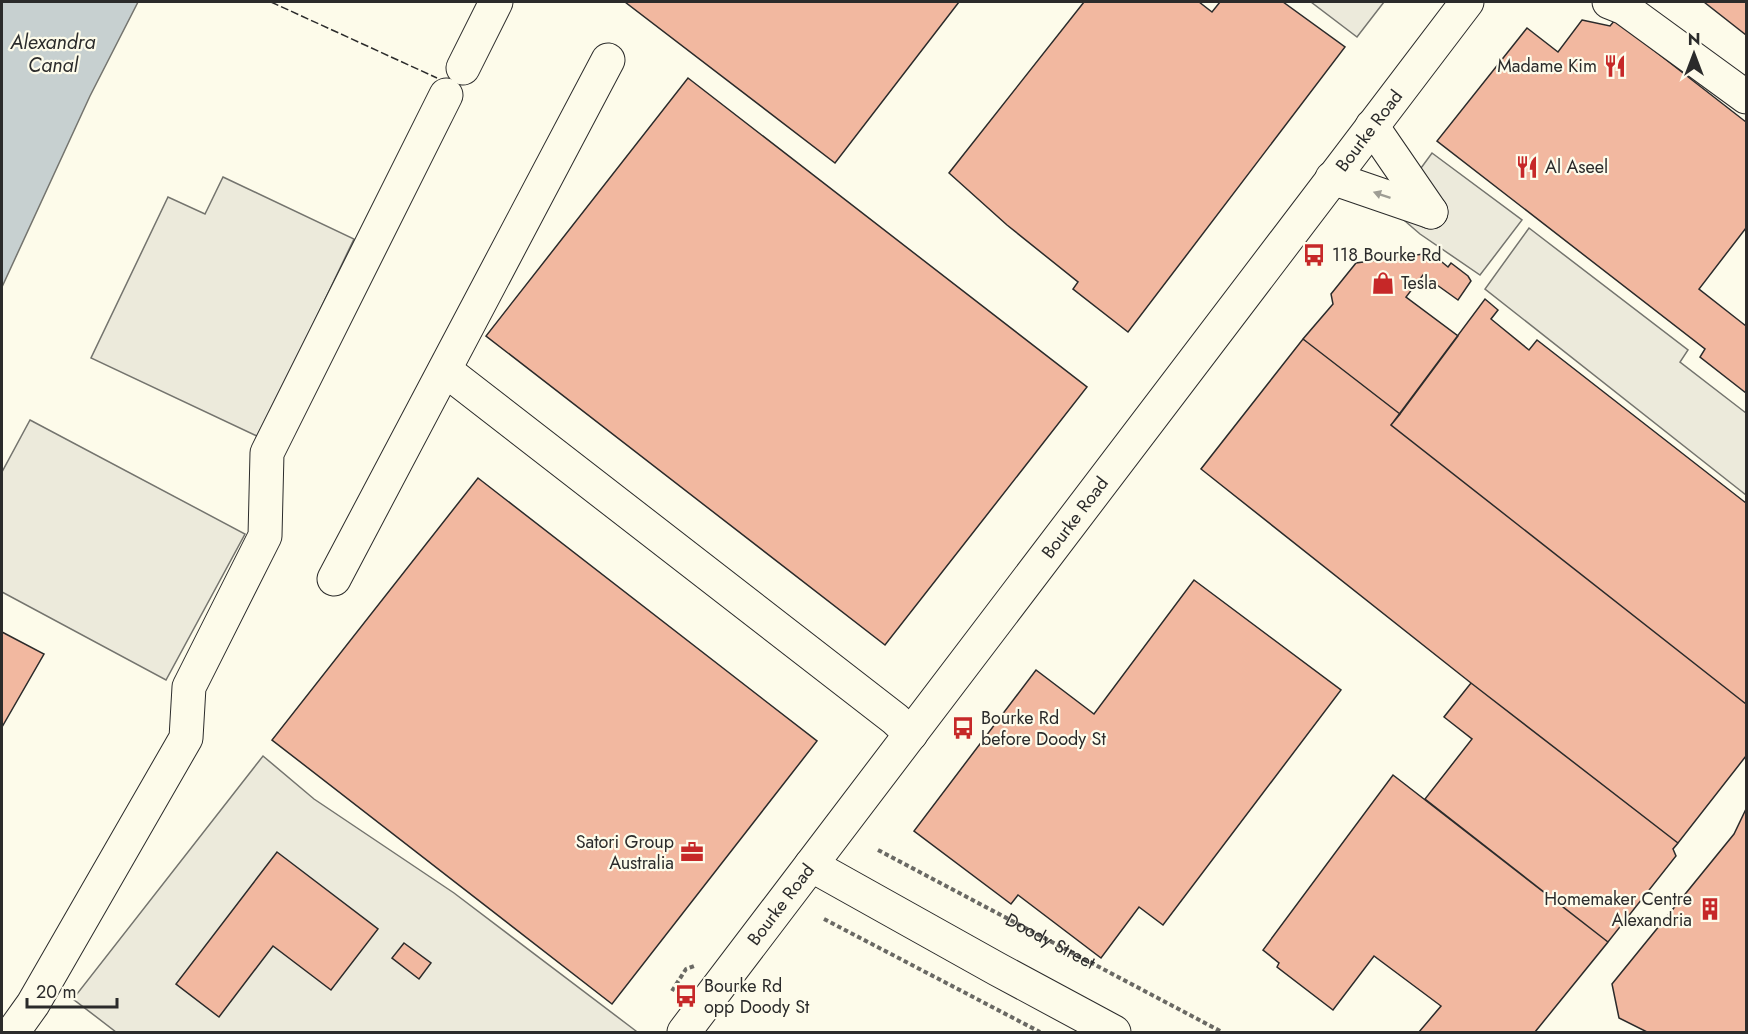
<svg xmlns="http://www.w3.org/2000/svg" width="1748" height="1034" viewBox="0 0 1748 1034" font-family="Jost,sans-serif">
  <rect width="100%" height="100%" fill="#fdfbea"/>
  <path fill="#eceadb" stroke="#74746e" stroke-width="1.5" d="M1311,2H1384L1357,37Z
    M1432,153L1522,220L1480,275L1420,234L1391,209Z
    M223,177L354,239L259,437L91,358L168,197L205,214Z
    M1529,228L1688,350L1680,362L1746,413V495L1485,289Z
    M30,420L245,534L166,680L2,592V472Z
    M263,756L314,799L454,893L636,1031L634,1032H116L73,999Z"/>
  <path fill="#c7d0d0" stroke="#74746e" stroke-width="1.5" d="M2,2H138L90,96L2,287Z"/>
  <path fill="#f2b8a0" stroke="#2b2b2b" stroke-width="1.5" d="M625,2H959L835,163Z
    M1084,2H1199L1212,12L1220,2H1283L1345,47L1128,332L1073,289L1078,282L1007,225L949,173Z
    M1704,2H1746V35Z
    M1582,20L1610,26L1615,20L1746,122V228L1699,289L1746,326V393L1700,357L1705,349L1437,141L1527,28L1558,52Z
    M688,78L1087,387L885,645L486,336Z
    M1431,253L1448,267L1451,263L1468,276L1471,281L1458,300L1423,275L1406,297L1458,336L1400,414L1303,339L1333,304L1331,294L1356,263Z
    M1485,299L1498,310L1491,319L1529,350L1537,340L1746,503V704L1391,425Z
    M1303,339L1400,414L1391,425L1746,704V756L1678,843L1471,683L1201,469Z
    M478,478L817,741L612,1004L272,740Z
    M1194,580L1341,690L1163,925L1139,907L1101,958L1018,895L1011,904L914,831L1036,670L1094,714Z
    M2,632L44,654L2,727Z
    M1471,683L1678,843L1673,849L1676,856L1608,942L1425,799L1472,739L1444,717Z
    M1393,775L1608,942L1535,1032H1419L1441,1006L1374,956L1333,1010L1277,967L1279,963L1263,950Z
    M1746,809V1032H1647L1619,1018L1612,984L1734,834Z
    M277,852L378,929L331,990L273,946L219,1017L176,984Z
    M404,943L431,963L419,979L392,958Z"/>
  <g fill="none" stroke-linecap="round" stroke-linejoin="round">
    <g stroke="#2b2b2b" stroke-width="35">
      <g id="minor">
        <path d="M1609,2L1624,8L1746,97"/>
        <path d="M463,68L496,2"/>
        <path d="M1372,126L1431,212"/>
        <path d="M1332,178L1431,212"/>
        <path d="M445,370L895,719L911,734"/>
        <path d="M334,579L608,60"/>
        <path d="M811,865L997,969L1114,1032"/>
        <path d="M13,1032L33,1004L186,738L189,687L265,536L267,453L446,95"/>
        <path id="s2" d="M684,1032L1467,2"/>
      </g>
    </g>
    <g stroke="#6a6964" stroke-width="4" stroke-dasharray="4.5 3" stroke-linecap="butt">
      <path id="s1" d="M878,850L1222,1032"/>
      <path d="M824,919L1040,1032"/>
      <path d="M672,991L686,969L694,966"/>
    </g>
    <use href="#minor" stroke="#fdfbea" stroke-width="33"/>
    <path stroke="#2b2b2b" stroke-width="1.5" stroke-dasharray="8 3" stroke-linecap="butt" d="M271,2L437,78"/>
  </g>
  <defs><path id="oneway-solid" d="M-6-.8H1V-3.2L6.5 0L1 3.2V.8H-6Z" transform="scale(1.5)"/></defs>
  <use fill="#9e9d94" href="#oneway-solid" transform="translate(1382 195) rotate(-161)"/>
  <defs>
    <g id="restaurant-bare" transform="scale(1.8)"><path d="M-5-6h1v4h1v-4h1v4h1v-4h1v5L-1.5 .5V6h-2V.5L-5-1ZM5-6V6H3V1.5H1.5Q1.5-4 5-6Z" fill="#c62828" stroke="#fdfbea" stroke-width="2.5" paint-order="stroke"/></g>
    <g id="bus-bare" transform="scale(1.8)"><path d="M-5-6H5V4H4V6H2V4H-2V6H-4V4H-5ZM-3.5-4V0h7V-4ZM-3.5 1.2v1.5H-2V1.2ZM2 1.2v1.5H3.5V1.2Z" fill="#c62828" stroke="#fdfbea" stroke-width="2.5" paint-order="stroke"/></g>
    <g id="shop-bare" transform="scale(1.8)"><path d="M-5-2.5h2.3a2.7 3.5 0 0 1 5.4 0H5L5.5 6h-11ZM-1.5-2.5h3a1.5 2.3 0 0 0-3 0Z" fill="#c62828" stroke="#fdfbea" stroke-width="2.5" paint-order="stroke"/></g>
    <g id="office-bare" transform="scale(1.8)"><path d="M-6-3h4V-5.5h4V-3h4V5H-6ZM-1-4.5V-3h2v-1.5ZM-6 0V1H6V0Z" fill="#c62828" stroke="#fdfbea" stroke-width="2.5" paint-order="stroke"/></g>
    <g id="building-bare" transform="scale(1.8)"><path d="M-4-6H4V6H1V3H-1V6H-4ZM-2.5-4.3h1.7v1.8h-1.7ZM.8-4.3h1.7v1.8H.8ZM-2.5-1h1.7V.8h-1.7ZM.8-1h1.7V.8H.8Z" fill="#c62828" stroke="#fdfbea" stroke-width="2.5" paint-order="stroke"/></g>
  </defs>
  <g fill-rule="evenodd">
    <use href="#restaurant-bare" x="1615" y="66"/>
    <use href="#restaurant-bare" x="1527" y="167"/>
    <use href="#bus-bare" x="1314" y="255"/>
    <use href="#shop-bare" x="1383" y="283"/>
    <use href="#bus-bare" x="963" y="728"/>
    <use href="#office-bare" x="692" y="852"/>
    <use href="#building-bare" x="1710" y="909"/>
    <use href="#bus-bare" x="686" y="996"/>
  </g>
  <g text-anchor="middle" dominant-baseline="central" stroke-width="4.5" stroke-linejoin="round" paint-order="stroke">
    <g font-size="18" fill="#2b2b2b" stroke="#fdfbea" text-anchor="start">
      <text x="1597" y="66" text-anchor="end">Madame Kim</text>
      <text x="1545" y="167">Al Aseel</text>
      <text x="1332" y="255">118 Bourke Rd</text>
      <text x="1401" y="283">Tesla</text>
      <text x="981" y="718">Bourke Rd<tspan x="981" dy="21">before Doody St</tspan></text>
      <text x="674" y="842" text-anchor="end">Satori Group<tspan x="674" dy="21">Australia</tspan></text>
      <text x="1692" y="899" text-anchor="end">Homemaker Centre<tspan x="1692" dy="21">Alexandria</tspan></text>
      <text x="704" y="986">Bourke Rd<tspan x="704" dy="21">opp Doody St</tspan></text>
    </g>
    <g font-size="18" fill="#2b2b2b" stroke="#fdfbea">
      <text stroke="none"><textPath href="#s2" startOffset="1132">Bourke Road</textPath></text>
      <text stroke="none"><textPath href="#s2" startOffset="646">Bourke Road</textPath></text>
      <text stroke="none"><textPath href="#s2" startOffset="160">Bourke Road</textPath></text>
      <text stroke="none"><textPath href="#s1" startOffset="195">Doody Street</textPath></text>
    </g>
    <g font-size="20" font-style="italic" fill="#2b2b2b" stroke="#fdfbea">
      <text x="53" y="42">Alexandra<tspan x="53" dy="23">Canal</tspan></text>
    </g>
  </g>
  <rect width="1748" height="1034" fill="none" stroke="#2b2b2b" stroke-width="6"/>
  <g transform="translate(1694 54)" stroke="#fdfbea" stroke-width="4.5" paint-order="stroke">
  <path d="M0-4.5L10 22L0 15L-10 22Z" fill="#2b2b2b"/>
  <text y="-9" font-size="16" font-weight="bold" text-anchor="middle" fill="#2b2b2b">N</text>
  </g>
  <path d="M27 998v9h90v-9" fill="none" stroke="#2b2b2b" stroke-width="3"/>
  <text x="36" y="998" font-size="18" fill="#2b2b2b" stroke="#fdfbea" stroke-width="4.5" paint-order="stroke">20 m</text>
</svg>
